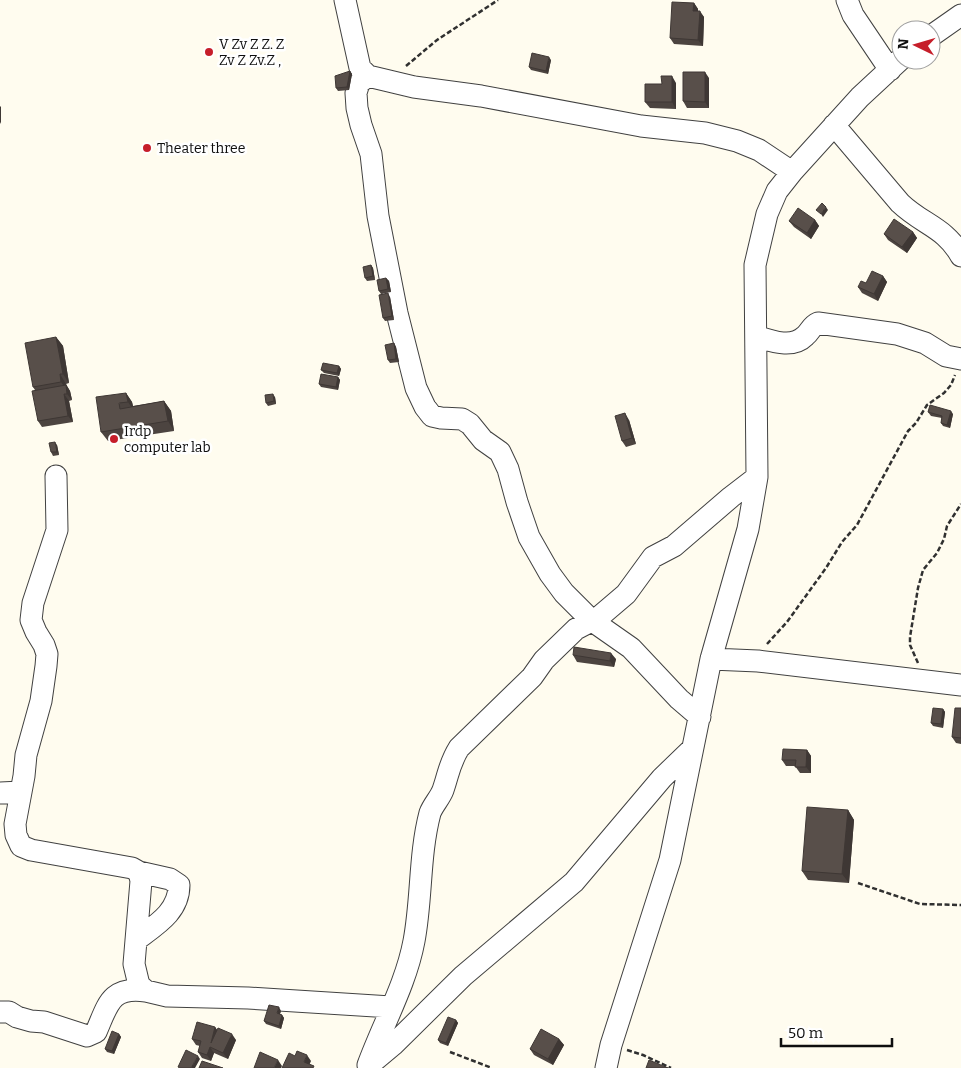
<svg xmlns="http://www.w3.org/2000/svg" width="961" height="1068" viewBox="0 0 961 1068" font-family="Bitter,serif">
  <rect width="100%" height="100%" fill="#fffcef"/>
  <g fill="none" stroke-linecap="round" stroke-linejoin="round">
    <g stroke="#414141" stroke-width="23">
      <path id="minor" d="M345,0L360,68L368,76L414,87L481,96L641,126L705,133L737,141L759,150L792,172
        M847,0L853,15L890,70
        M931,36L961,15
        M368,76L359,83L356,93L357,108L361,125L371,154L378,216L397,313L416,388L425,407L432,416L441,418L462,419L470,424L483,440L500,452L508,469L517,502L529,537L550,574L564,593L591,620L631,648L679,699L700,717
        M834,125L900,203C923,225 945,227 961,256
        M756,336C771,341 792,349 805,336C811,331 811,326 818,323L897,334L925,343L946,356L961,359
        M56,476L57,530L33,603L31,620L36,632L44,645L47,654L46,666L41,701L26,755L24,776L15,824L16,835L21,846L31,850L132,868L139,872L141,881L134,964L139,985L146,991L167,996L248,998L391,1007
        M711,659L758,661L961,685
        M0,793L21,792
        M136,940C156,925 179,912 179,885L170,879L139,872
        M0,1012H9L17,1017L31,1021L44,1022L87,1036L96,1032C108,1005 110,986 146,991
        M368,1065C383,1024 406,984 414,941C422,899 419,855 430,813C433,805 440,798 443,790C449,773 449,764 459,748L532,677L544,660L576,629L599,617L626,594L653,557L674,546L731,497L757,477
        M369,1065L393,1045L463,976L574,882L662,778L692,749
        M606,1068L611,1045L670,860L711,659L748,529L757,477L755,265L767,214L777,191L792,172L860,97L901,59"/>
    </g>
    <path stroke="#303030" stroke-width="2.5" stroke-dasharray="5 2.5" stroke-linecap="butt" d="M406,66L437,40L498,0
      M767,644L787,622L826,568L842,542L857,525L908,431L916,423L927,405L944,393L951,385L955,375
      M918,663L910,645V637L918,588L923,570L937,553L944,539L947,526L961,504
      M858,883L920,904L961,905
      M627,1050L643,1055L671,1068
      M450,1052L492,1068"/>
    <use href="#minor" stroke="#fff" stroke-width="21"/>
  </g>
  <path fill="#4c4440" d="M694,3L698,9V11L704,17L703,46L674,44L670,38Z
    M551,60L548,74L531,70L529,67Z
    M350,71L352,74L349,90L338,91L336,88Z
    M709,78V108H687L683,101Z
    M676,83V109L650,108L645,102L662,84Z
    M815,220L819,226L811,239L794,227L789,221Z
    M913,232L917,238L907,253L888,240L884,234Z
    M371,265L373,268L375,280L367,281L365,278Z
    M883,276L887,282L878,301L862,293L858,287Z
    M386,278L389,281L391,292L381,294L379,291Z
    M390,297L394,320L385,321L383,318Z
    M56,337L63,346L69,383L66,384L67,386L70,391L72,400L69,401L73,422L42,427L38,421L35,390L33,387Z
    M394,343L396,347L399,362L390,363L388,360Z
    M339,366L341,369L339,376L324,373L321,370Z
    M338,377L340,380L338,390L321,387L319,384Z
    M126,393L132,402L133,406L164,401L171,411L174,431L108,441L101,432Z
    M275,397L276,404L268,406L266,403Z
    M928,412L953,414L950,428L943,426L941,423L942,418L931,416Z
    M629,420L636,444L626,447L622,441Z
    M57,445L59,455L53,456L51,452Z
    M573,655L616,659L614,667L577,662Z
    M961,708V744L956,743L952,737Z
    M943,709L945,712L943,728L933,726L931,723Z
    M807,750L811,756V773H800L795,766H786L782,760Z
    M848,810L854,820L849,883L808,880L802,871Z
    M281,1011L280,1014L282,1015L284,1018L281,1029L266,1024L264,1021Z
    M456,1020L458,1023L448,1046L440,1043L438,1040Z
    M215,1027L217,1030L236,1040L228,1059L214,1053L211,1061L202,1058L198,1052L200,1046L196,1045L192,1039Z
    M119,1034L121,1037L114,1054L107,1052L105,1049Z
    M559,1039L564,1045L553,1065L534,1055L530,1049Z"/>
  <path fill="#3e3734" d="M694,3L698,9V17L693,11Z
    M700,11L704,17L703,46L698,40Z
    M549,57L551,60L548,74L546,71Z
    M350,71L352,74L349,90L347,87Z
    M705,72L709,78V108L705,102Z
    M672,76L676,83V109L672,102Z
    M0,106L1,107V124L0,122Z
    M826,207L828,210L823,217L821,214Z
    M815,220L819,226L811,239L807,233Z
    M913,232L917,238L907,253L902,247Z
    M371,265L373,268L375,280L373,276Z
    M883,276L887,282L878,301L874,294Z
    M386,278L389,281L391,292L388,289Z
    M388,293L390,297L394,320L392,316Z
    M56,337L63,346L69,383L63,374Z
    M394,343L396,347L399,362L396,359Z
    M339,366L341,369L339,376L337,373Z
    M60,374L66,384L67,386L70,391L72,400L67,394L66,389L61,382Z
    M338,377L340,380L338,390L336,387Z
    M126,393L132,402L134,411L128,402Z
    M64,394L69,401L73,422L68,416Z
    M273,394L275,397L276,404L274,401Z
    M164,401L171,411L174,431L168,421Z
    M951,411L953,414L950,428L947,425Z
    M625,413L629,420L636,444L632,438Z
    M55,442L57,445L59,455L57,452Z
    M611,653L616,659L614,667L610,661Z
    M943,709L945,712L943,728L941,724Z
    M807,750L811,756V773L806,767Z
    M848,810L854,820L849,883L842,874Z
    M279,1007L281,1011L279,1016L277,1013Z
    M282,1015L284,1018L281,1029L279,1026Z
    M456,1020L458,1023L448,1046L446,1043Z
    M215,1027L220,1034L211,1043Z
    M119,1034L121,1037L114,1054L112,1051Z
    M232,1034L236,1040L228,1059L223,1053Z
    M559,1039L564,1045L553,1065L548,1059Z
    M210,1047L214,1053L211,1061L207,1055Z
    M307,1055L311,1061L308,1068L304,1062Z
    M198,1056L200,1059L195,1068H191Z
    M278,1060L282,1066L281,1068H274Z"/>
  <path fill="#584f4a" stroke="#3e3734" d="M672,2L694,3L693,11H700L698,40L670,38Z
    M532,53L549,57L546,71L529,67Z
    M350,71L347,87L336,88L335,76Z
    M683,72H705V102L683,101Z
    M661,76H672V102H645V84H662Z
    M822,203L826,207L821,214L816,210Z
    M798,208L815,220L807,233L789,221Z
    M894,219L913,232L902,247L884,234Z
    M371,265L373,276L365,278L363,267Z
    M872,271L883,276L874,294L858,287L861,281L866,283Z
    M386,278L388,289L379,291L377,280Z
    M388,293L392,316L383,318L379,295Z
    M56,337L63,374H60L61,382L33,387L25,343Z
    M394,343L396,359L388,360L385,345Z
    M323,363L339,366L337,373L321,370Z
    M321,374L338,377L336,387L319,384Z
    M66,385L67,394H64L68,416L38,421L32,391Z
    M126,393L128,402L119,403L120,409L164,401L168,421L101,432L96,397Z
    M273,394L274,401L266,403L265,395Z
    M930,405L951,411L947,425L941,423L942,416L928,412Z
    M625,413L632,438L622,441L615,416Z
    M55,442L57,452H51L49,443Z
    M574,647L611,653L610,661L573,655Z
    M933,708L943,709L941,724L931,723Z
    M955,708H961V738L952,737Z
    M783,749L807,750L806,767H795L796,760H782Z
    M807,807L848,810L842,874L802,871Z
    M269,1005L279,1007L277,1013L282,1015L279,1026L264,1021Z
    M448,1017L456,1020L446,1043L438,1040Z
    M197,1022L215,1027L211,1043L218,1028L232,1034L223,1053L210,1047L207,1055L198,1052L201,1041L192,1039Z
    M541,1029L559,1039L548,1059L530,1049Z
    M112,1031L119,1034L112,1051L105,1049Z
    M186,1050L198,1056L191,1068H180L178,1067Z
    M297,1051L307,1055L304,1062L314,1066L313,1068H282L289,1053L295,1056Z
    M260,1052L278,1060L274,1068H254Z
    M649,1060L668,1068H646Z
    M202,1061L223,1068H199Z"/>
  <g fill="#c61e2a" stroke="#fff" stroke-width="2">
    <circle cx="209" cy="52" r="5"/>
    <circle cx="147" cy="148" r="5"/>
    <circle cx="114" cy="439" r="5"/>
  </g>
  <g text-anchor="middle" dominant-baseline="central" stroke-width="5" stroke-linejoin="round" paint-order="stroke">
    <g font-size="14" fill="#0e0e0e" stroke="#fff" text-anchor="start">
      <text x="219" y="44">V Zv Z Z. Z<tspan x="219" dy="16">Zv Z Zv.Z ,</tspan></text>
      <text x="157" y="148">Theater three</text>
      <text x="124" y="431">Irdp<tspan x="124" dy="16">computer lab</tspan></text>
    </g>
  </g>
  <g transform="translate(916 45) rotate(275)"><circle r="24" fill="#ffffff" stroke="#9f9f9f"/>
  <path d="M0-4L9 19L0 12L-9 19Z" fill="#c61e2a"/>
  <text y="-8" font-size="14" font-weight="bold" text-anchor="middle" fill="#0e0e0e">N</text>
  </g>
  <path d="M781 1038v8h111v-8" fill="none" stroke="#0e0e0e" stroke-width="2.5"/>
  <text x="788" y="1038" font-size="15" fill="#0e0e0e" stroke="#ffffff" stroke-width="4" paint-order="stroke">50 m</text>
</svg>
